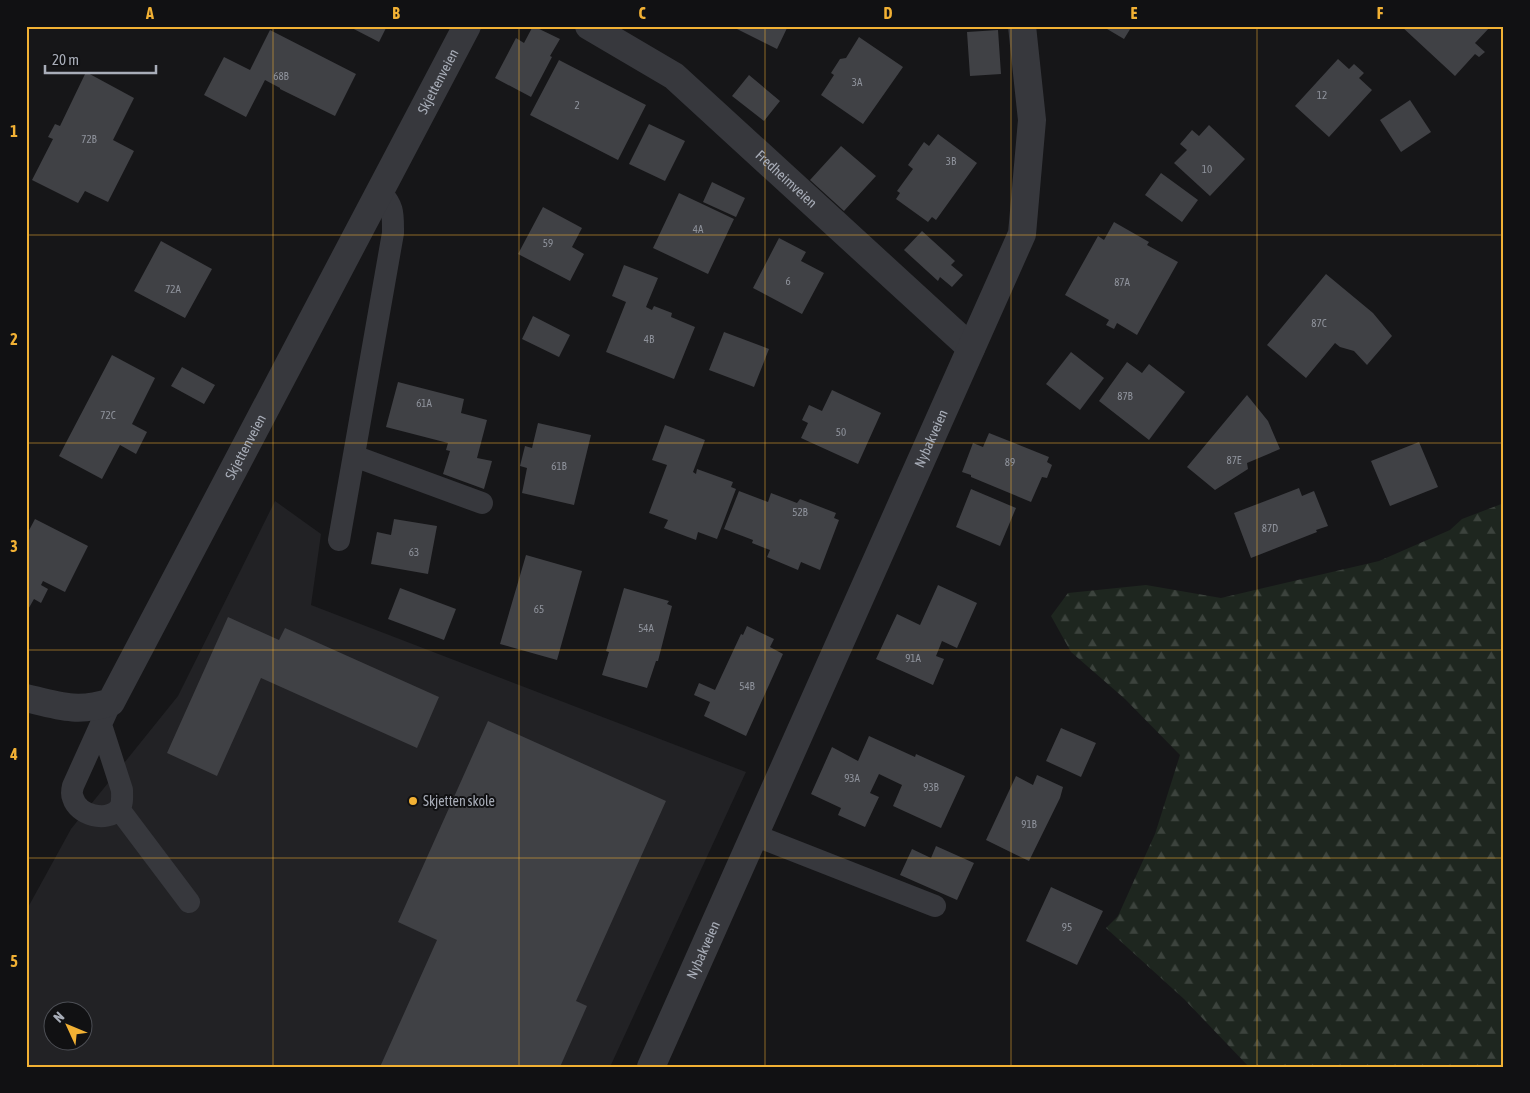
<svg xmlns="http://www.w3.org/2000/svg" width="1530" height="1093" viewBox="0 0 1530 1093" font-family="'Asap Condensed',sans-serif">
  <defs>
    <pattern id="forest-firs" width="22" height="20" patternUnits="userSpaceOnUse" patternTransform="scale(1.25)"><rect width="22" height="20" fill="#1e261f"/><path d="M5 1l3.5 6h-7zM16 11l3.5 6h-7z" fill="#3c433d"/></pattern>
  </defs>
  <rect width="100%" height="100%" fill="#161618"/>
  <path fill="#222225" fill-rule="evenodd" d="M275,501L321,534L311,605L746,772L610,1067H26V911L71,829L178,696ZM52,1010H82V1040H52Z"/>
  <path fill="url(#forest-firs)" d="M1504,503V1067H1249L1184,999L1106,928L1118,916L1155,834L1180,755L1125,699L1071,652L1051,616L1068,593L1146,585L1221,598L1379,561L1450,530L1462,519Z"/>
  <path fill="#404145" d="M348,26H387L379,42Z
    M533,26L560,39L550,56L552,57L531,97L495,78L516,38L524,43Z
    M731,26H788L777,49Z
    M1102,26H1132L1124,39Z
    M1401,26H1491L1475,43L1485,52L1479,57L1475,54L1455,76Z
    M270,30L356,74L335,116L280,89V88L265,80L246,117L204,95L224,57L250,70Z
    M998,30L1001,74L970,76L967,32Z
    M859,37L903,67L863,124L821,95L834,75L831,73L840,59L846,58Z
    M1338,59L1349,69L1354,64L1364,73L1359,78L1372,90L1329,137L1295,106Z
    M559,60L646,105L618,160L530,115Z
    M86,72L134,98L113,140L134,151L108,202L85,191L78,203L32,180L53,139L48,137L55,124L60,126Z
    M749,75L780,101L764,121L732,96Z
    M1410,100L1431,132L1401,152L1380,120Z
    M649,124L685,141L665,181L629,164Z
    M1209,125L1245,159L1210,196L1174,163L1187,150L1180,144L1192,130L1199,136Z
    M938,134L977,163L936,220L932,217L928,222L896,199L900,193L897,191L913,169L908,165L924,142L929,146Z
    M841,146L876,176L844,211L810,180Z
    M1161,173L1198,200L1182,222L1145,195Z
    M712,182L745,198L736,217L703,202Z
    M679,193L734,219L708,274L653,248Z
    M543,207L582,228L572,247L584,254L570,281L518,254Z
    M1114,222L1149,242L1147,245L1178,262L1137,335L1117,323L1114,329L1106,325L1109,320L1065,295L1098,236L1104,240Z
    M922,231L955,261L951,265L963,275L952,287L940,277L938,281L904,250Z
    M779,238L806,252L801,261L824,273L802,314L753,288Z
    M161,241L212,269L185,318L134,291Z
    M624,265L658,278L646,307L652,310L654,306L672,313L671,317L695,327L674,379L606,352L626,302L612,296Z
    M1326,274L1373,313L1392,336L1367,365L1354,351L1340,347L1335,343L1306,378L1267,345Z
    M533,316L570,335L559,357L522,339Z
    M724,332L769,349L754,387L709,370Z
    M1071,352L1104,378L1080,410L1046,384Z
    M112,355L155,378L132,424L147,432L136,454L120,445L102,479L59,456Z
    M1127,362L1142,373L1149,364L1185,392L1149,440L1099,401Z
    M182,367L215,385L204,404L171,386Z
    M398,382L464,399L461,413L487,420L477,458L492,461L484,489L443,474L450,451L446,450L448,443L386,427Z
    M832,390L881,413L858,464L801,438L808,423L802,420L809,405L822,411Z
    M1247,395L1268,421L1280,449L1247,463L1248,469L1215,490L1187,467Z
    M538,423L591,435L574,505L522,493L527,468L520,466L525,446L532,448Z
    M665,425L705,440L693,472L696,474L697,469L733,482L731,487L736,489L717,539L698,532L696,540L664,528L668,520L649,513L667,465L652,460Z
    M989,433L1049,457L1047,462L1052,465L1047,478L1042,477L1031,502L971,477V475L962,472L973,443L983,447Z
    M1419,442L1438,487L1390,506L1371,461Z
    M1299,488L1302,496L1314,491L1328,526L1316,530L1317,532L1251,558L1234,513Z
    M971,489L1016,508L1000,546L956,527Z
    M739,491L768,502L771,493L797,503L800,499L836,513L834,518L839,520L820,570L801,562L798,570L767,557L770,550L752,543L753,540L724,529Z
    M35,519L88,546L65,592L43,581L41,585L48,589L41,603L34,599L26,613V536Z
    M394,519L437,526L428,574L371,564L377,532L391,535Z
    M526,555L582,571L557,660L500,644Z
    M938,585L977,603L957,648L942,641L936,656L944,659L933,685L876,659L897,614L920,625Z
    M400,588L456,609L444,640L388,619Z
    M624,588L669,601L667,604L672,606L658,661H656L647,688L602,675L609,652L606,651Z
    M228,617L279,640L285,628L439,697L417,748L261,678L217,776L167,753Z
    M747,626L774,639L770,647L783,654L746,736L704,716L710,702L694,695L699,683L715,690L741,634L743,635Z
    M488,721L666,801L576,1001L587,1006L560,1067H380L437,940L398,922Z
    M1061,728L1096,743L1081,777L1046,761Z
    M869,736L915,757L916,754L965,776L941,828L893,806L902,785L879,774L870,793L879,797L865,827L838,815L841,808L811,794L832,747L858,761Z
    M1037,775L1063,787L1060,798L1029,861L986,840L1016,776L1033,785Z
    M936,846L974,863L957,900L900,875L912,849L931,858Z
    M1051,887L1103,911L1077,965L1026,941Z"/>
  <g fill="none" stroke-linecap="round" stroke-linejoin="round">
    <path stroke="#37383d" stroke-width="22" d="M354,456L482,503
      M339,540L393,233C393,213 394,207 380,191
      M101,725L122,790C122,796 123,804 119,809C106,823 78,815 73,798C71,794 72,790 73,786L111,702
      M119,809L189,902
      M754,835L935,906"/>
    <g stroke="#37383d" stroke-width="28">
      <path id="s1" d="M589,26L674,76L971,348"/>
      <path id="s2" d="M26,698C59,706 78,713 111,702L467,26"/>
      <path id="s3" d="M651,1067L1022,234L1032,120L1022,26"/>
    </g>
  </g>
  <path fill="none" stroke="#f2b134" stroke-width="1" stroke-opacity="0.55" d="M273,26V1067M519,26V1067M765,26V1067M1011,26V1067M1257,26V1067M26,235H1504M26,443H1504M26,650H1504M26,858H1504"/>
  <circle fill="#f2b134" stroke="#111113" stroke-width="2" cx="413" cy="801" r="5"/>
  <g text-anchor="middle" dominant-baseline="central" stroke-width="4" stroke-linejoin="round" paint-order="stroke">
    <g font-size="11" fill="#8e929b">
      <text x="281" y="76">68B</text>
      <text x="857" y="82">3A</text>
      <text x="1322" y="95">12</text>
      <text x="577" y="105">2</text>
      <text x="89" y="139">72B</text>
      <text x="951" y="161">3B</text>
      <text x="1207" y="169">10</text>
      <text x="698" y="229">4A</text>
      <text x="548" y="243">59</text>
      <text x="788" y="281">6</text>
      <text x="1122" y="282">87A</text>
      <text x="173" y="289">72A</text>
      <text x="1319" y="323">87C</text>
      <text x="649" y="339">4B</text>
      <text x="1125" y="396">87B</text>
      <text x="424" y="403">61A</text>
      <text x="108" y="415">72C</text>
      <text x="841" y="432">50</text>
      <text x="1234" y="460">87E</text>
      <text x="1010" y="462">89</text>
      <text x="559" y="466">61B</text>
      <text x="800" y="512">52B</text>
      <text x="1270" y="528">87D</text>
      <text x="414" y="552">63</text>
      <text x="539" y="609">65</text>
      <text x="646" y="628">54A</text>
      <text x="913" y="658">91A</text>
      <text x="747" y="686">54B</text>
      <text x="852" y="778">93A</text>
      <text x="931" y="787">93B</text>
      <text x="1029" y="824">91B</text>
      <text x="1067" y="927">95</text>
    </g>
    <g font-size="14" fill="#a8adb8" stroke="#111113">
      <text stroke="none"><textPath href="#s2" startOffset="788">Skjettenveien</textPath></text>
      <text stroke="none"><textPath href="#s1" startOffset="251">Fredheimveien</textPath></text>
      <text stroke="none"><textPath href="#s3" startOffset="688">Nybakveien</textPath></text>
      <text stroke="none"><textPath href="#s2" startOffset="375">Skjettenveien</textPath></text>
      <text stroke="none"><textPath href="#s3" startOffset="128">Nybakveien</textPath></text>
    </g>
    <g font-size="14" fill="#a8adb8" stroke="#111113" text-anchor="start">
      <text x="423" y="801">Skjetten skole</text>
    </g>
  </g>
  <rect width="1530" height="1093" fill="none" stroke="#111113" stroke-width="55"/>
  <g transform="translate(68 1026) rotate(314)"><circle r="24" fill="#111113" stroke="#4d4f55"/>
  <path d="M0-4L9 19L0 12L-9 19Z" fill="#f2b134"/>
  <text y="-8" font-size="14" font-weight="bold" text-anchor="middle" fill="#a8adb8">N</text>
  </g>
  <path d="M45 65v8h111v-8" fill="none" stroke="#a8adb8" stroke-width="2.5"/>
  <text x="52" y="65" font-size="15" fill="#a8adb8" stroke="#111113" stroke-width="4" paint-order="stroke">20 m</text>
  <rect x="28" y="28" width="1474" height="1038" fill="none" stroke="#f2b134" stroke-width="2"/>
  <g font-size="16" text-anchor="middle" font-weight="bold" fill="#f2b134">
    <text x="150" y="19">A</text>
    <text x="396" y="19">B</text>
    <text x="642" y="19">C</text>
    <text x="888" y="19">D</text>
    <text x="1134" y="19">E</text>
    <text x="1380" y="19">F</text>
    <text x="14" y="137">1</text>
    <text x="14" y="345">2</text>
    <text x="14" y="552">3</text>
    <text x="14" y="760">4</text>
    <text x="14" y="967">5</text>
  </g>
</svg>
